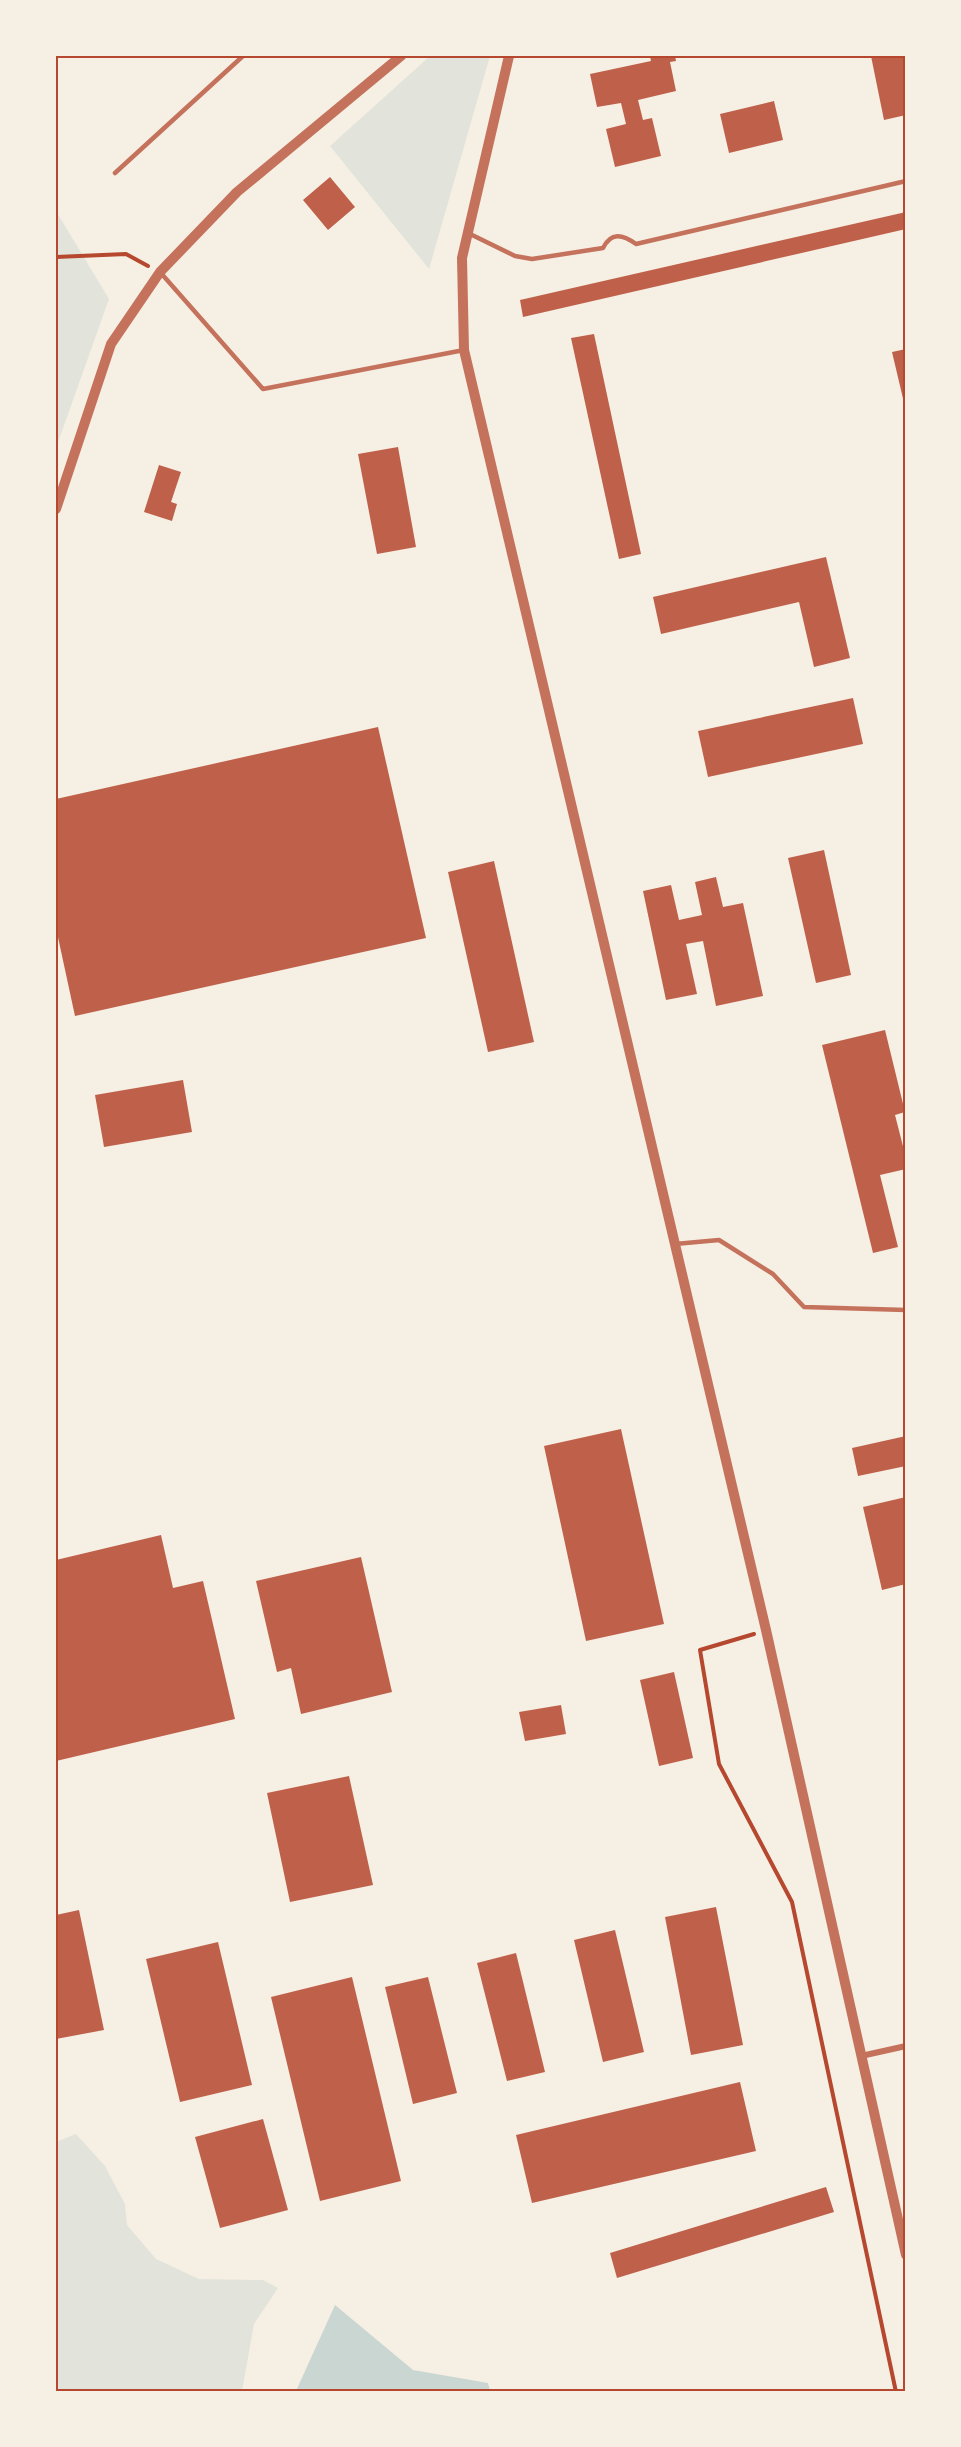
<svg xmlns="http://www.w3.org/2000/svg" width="961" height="2447" viewBox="0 0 961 2447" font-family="'Alegreya Sans',sans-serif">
  <rect width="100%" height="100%" fill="#f6efe4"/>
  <path fill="#e2e4dc" d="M430,56H490L429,269L330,146Z
    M56,211L109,299L56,448Z
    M76,2134L105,2166L125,2204L127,2225L156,2259L199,2279L263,2280L278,2288L254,2324L242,2391H56V2142Z"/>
  <path fill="#c9d6d2" d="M335,2305L413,2370L488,2383L490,2391H296Z"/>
  <path fill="#bf614a" d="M650,56H675L676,61L670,62L676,91L638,100L643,120L652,118L661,156L615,167L606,129L626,124L621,103L597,107L590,74L651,61Z
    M871,56H906V115L884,120Z
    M774,101L783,140L729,153L720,114Z
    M330,177L355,207L328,230L303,200Z
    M906,212V229L523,317L520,300Z
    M594,334L641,554L619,559L571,338Z
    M906,349V407H905L892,352Z
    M398,447L416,547L377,554L358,454Z
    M159,465L181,472L171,502L177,504L172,521L144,512Z
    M826,557L850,658L814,667L799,602L661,634L653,597Z
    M853,698L863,744L708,777L698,731Z
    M378,727L426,938L75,1016L56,928V799Z
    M824,850L851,975L816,983L788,858Z
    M494,861L534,1042L488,1052L448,872Z
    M716,877L723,907L743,903L763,996L716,1006L703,941L686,944L697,994L666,1000L643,891L671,885L679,920L702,915L695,882Z
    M885,1030L905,1112L895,1115L906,1158V1169L880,1175L898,1247L873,1253L822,1045Z
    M183,1080L192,1132L104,1147L95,1095Z
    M621,1429L664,1624L586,1641L544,1446Z
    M906,1436V1466L858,1476L852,1448Z
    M906,1497V1584L882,1590L863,1507Z
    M161,1535L173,1588L203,1581L235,1719L56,1761V1560Z
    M361,1557L392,1692L301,1714L291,1668L277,1672L256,1581Z
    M674,1672L693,1758L659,1766L640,1680Z
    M561,1705L566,1734L525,1741L519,1712Z
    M349,1776L373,1885L290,1902L267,1793Z
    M716,1907L743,2045L691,2055L665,1917Z
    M79,1910L104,2030L56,2039V1915Z
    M615,1930L644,2052L603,2062L574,1940Z
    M218,1942L252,2085L180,2102L146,1959Z
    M516,1953L545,2072L507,2081L477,1963Z
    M352,1977L401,2181L320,2201L271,1997Z
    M428,1977L457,2093L413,2104L385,1987Z
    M740,2082L756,2151L532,2203L516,2135Z
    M263,2119L288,2210L220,2228L195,2137Z
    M826,2187L834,2212L617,2278L610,2253Z"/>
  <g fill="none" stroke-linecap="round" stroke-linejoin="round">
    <path stroke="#b5482f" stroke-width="4" d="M56,257L126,254L148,266
      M754,1634L700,1650L719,1764L792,1902L896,2392"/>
    <path stroke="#c5725c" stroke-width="4.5" d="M115,173L243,56
      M468,233L515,256L532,259L603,248C611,232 622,234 636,244L906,181
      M160,272L263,389L464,350
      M675,1244L719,1240L773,1274L804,1307L906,1310"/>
    <path stroke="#c5725c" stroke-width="6" d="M861,2056L906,2046"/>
    <path stroke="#c5725c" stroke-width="10" d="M509,56L462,258L464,350L766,1630L906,2255
      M56,509L111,344L160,272L237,192L401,56"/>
  </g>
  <rect width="961" height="2447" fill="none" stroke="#f6efe4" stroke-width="114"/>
  <rect x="57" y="57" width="847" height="2333" fill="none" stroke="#b5482f" stroke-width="2"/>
</svg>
